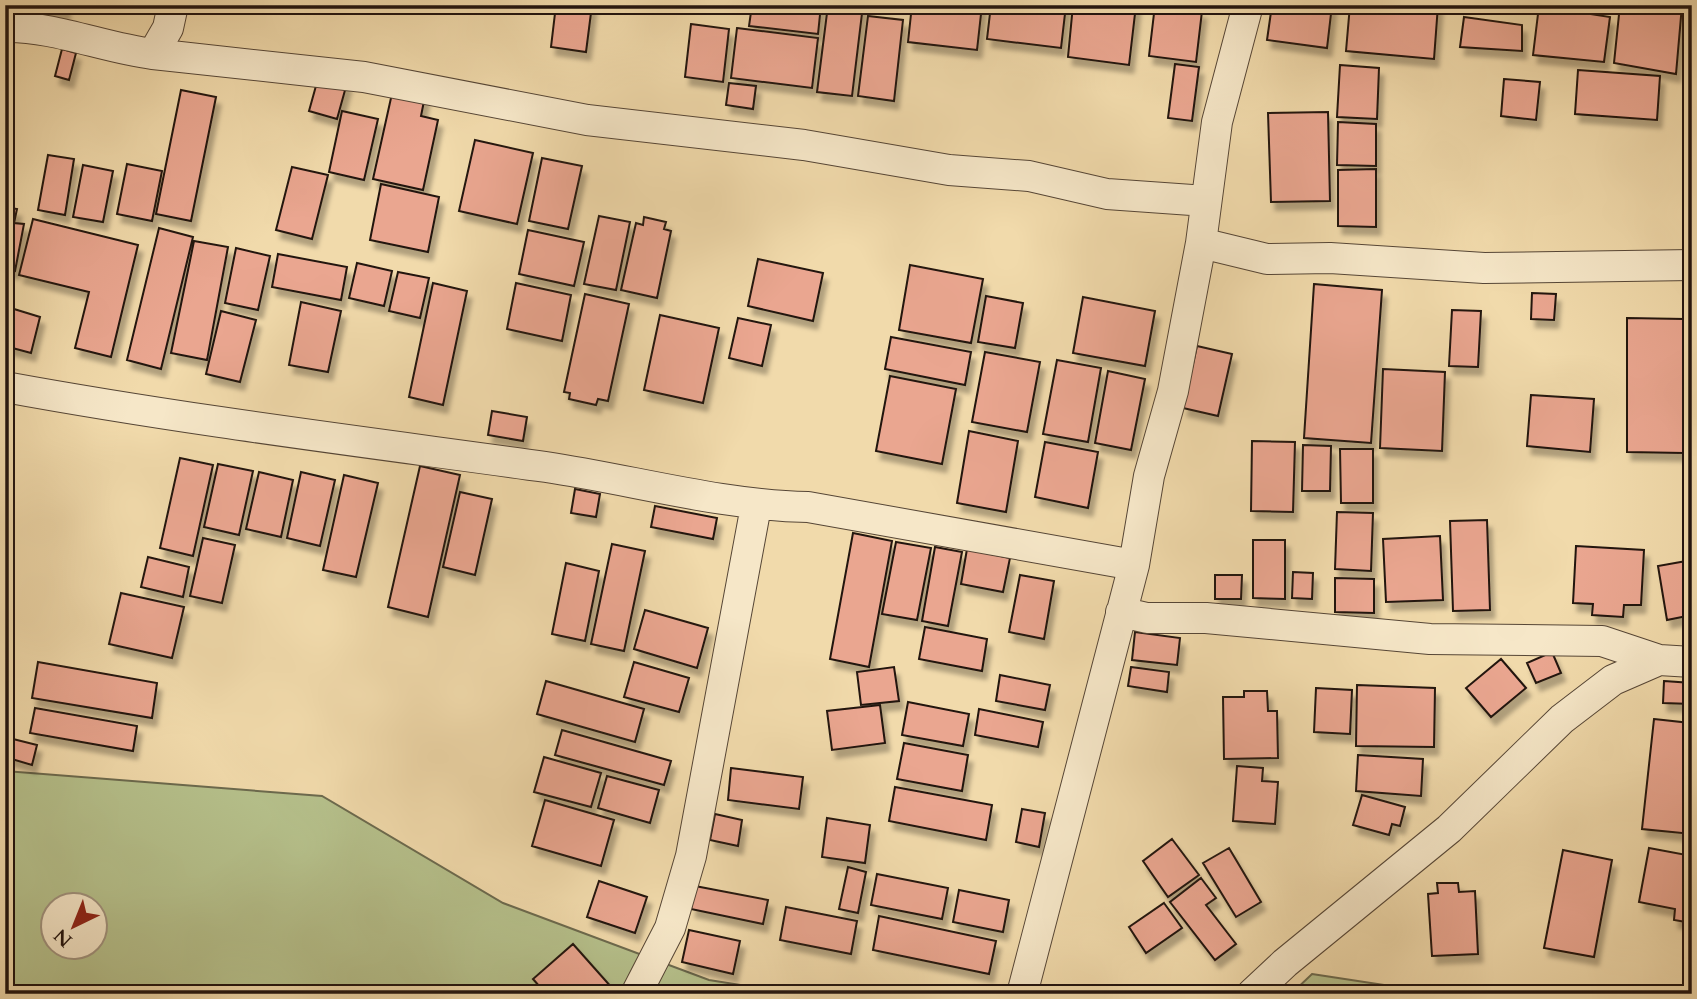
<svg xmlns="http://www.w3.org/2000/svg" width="1697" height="999" viewBox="0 0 1697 999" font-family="Cardo,serif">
  <defs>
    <filter id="shadow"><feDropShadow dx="4.5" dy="8" stdDeviation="2" flood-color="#0004"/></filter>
  </defs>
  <rect width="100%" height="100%" fill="#f1daab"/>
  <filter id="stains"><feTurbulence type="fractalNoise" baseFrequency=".00286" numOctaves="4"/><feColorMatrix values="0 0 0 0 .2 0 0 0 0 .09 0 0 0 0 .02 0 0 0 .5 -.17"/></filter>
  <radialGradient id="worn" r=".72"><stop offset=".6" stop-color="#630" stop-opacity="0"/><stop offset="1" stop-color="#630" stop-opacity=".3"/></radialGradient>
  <path fill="#b6c18c" stroke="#6c6a4e" stroke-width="2" fill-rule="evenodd" d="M5,771L322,796L503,903L709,980L796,994H5ZM52,904H94V946H52Z
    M1312,974L1443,994H1291Z"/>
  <path fill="#eaa690" stroke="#22140f" stroke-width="2" filter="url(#shadow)" d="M12,5H66L65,12Z
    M556,5H592L586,52L551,47Z
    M752,5H821L818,34L749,26Z
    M828,5H863L852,96L817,92Z
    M912,5H982L977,50L908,42Z
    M991,5H1066L1061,48L987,39Z
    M1073,5H1136L1129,65L1068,57Z
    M1155,5L1202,11L1196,62L1149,56Z
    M1272,5H1332L1327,48L1267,40Z
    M1350,5H1438L1434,59L1346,51Z
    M1620,5H1682L1676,74L1614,63Z
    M1539,6L1610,17L1604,62L1533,55Z
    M868,16L903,20L894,101L858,96Z
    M1464,17L1522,25V51L1460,47Z
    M691,24L729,29L723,82L685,77Z
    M737,28L818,38L812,88L731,78Z
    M62,49L76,53L69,80L55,76Z
    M1175,64L1199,67L1192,121L1168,118Z
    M1340,65L1379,68L1377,119L1337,117Z
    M1578,70L1660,76L1657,120L1575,114Z
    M319,75L347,83L337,119L309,111Z
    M1504,79L1540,82L1536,120L1501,116Z
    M729,83L756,86L753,109L726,105Z
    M393,89L425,96L421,116L438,120L423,190L373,179Z
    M181,90L216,97L191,221L156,214Z
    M342,111L378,119L364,180L329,172Z
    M1328,112L1330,201L1271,202L1268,113Z
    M1338,122L1376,124V166L1337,165Z
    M475,140L533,153L517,224L459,211Z
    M48,155L74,159L65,215L38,210Z
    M542,158L582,166L568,229L529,221Z
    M127,164L162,171L152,221L117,214Z
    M83,165L113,171L103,222L73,217Z
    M292,167L328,175L312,239L276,230Z
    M1376,169V227L1338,226V170Z
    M381,184L439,197L428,252L370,240Z
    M5,207L17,209L14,223L24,224L15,271L5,269Z
    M599,216L630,222L616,290L584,284Z
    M644,217L666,222L664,229L671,231L657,298L621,290L636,223L643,225Z
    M33,219L138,245L111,357L75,348L89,292L19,275Z
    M159,228L193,237L161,369L127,360Z
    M528,230L584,242L574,286L519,274Z
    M194,241L228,247L207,360L171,353Z
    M236,248L270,256L258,310L225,303Z
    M278,254L347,267L341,300L272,287Z
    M758,259L823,273L813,321L748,306Z
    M357,263L392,271L384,306L349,298Z
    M910,265L983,279L971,343L899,330Z
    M398,272L429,278L420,318L389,311Z
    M433,283L467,291L443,405L409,397Z
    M516,283L571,295L562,341L507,329Z
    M1314,284L1382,290L1371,443L1304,438Z
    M1532,293L1556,294L1554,320L1531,319Z
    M585,294L629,304L608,401L598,399L596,405L569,399L570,393L564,392Z
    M986,296L1023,303L1015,348L978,342Z
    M1083,297L1155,311L1145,366L1073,353Z
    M301,302L341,311L328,372L289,365Z
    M14,309L40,317L31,353L5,346Z
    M1452,310L1481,311L1478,367L1449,366Z
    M221,311L256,320L240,382L206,374Z
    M660,315L719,328L703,403L644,390Z
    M738,318L771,325L762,366L729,358Z
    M1627,318L1684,319V453L1627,452Z
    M891,337L971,352L965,385L885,369Z
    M1197,346L1232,354L1218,416L1183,408Z
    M985,352L1040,362L1027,432L972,422Z
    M1057,360L1101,368L1088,442L1043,434Z
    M1383,369L1445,372L1442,451L1380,448Z
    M1108,371L1145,379L1131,450L1095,443Z
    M890,376L956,389L942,464L876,451Z
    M1531,395L1594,399L1590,452L1527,446Z
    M492,411L527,417L523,441L488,435Z
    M969,431L1018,441L1006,512L957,503Z
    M1252,441L1295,442L1293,512L1251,511Z
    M1045,442L1098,452L1088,508L1035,497Z
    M1303,445L1331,446L1330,491H1302Z
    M1340,449H1373V503H1341Z
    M180,458L213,465L193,556L160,548Z
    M218,464L253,471L239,535L204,527Z
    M420,466L460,475L428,617L388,607Z
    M259,472L293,480L281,537L246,529Z
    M301,472L335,480L320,546L287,538Z
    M344,475L378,483L356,577L323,570Z
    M575,489L600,494L596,517L571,513Z
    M460,492L492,499L475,575L443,567Z
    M655,506L717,518L713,539L651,527Z
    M1337,512L1373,513L1371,571L1335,569Z
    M1487,520L1490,610L1453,611L1450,521Z
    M853,533L892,541L869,667L830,659Z
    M1440,536L1443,600L1386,602L1383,539Z
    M203,538L235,545L222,603L190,596Z
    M1253,540H1285V599L1253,598Z
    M896,542L931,548L917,620L882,614Z
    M612,544L645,551L624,651L591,644Z
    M1576,546L1644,550L1641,605H1624L1623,617L1592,615L1593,604L1573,603Z
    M935,547L962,552L948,626L922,621Z
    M967,549L1010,558L1003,592L961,584Z
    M148,557L189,567L183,597L141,587Z
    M1692,560V615L1667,620L1658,566Z
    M566,563L599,571L585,641L552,634Z
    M1293,572L1313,573L1312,599L1292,598Z
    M1020,575L1054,581L1044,639L1009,632Z
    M1215,575H1242L1241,599H1215Z
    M1335,578L1374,579V613L1335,612Z
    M121,593L184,607L172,658L109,644Z
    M645,610L708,628L697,668L634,649Z
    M925,627L987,639L982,671L919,659Z
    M1135,632L1180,638L1177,665L1132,660Z
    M1552,652L1561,673L1536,683L1527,663Z
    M1501,659L1526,688L1491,717L1466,688Z
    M38,662L157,683L152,718L32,698Z
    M634,662L689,678L679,712L624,697Z
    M894,667L899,701L861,705L857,672Z
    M1131,667L1169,672L1167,692L1128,686Z
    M1000,675L1050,685L1045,710L996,701Z
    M546,681L644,709L635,742L537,714Z
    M1664,681L1692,683V704L1663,703Z
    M1357,685L1435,688L1434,747L1356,746Z
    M1316,688L1352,690L1350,734L1314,732Z
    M1244,691H1267L1268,711H1277L1278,758L1224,759L1223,697H1244Z
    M908,702L969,714L963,746L902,735Z
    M880,705L885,743L832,750L827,711Z
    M35,708L137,726L133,751L30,733Z
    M979,709L1043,722L1038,747L975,735Z
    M1654,719L1690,723L1692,834L1642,829Z
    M562,730L671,761L664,785L555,755Z
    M5,737L37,745L32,765L5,757Z
    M904,743L968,755L962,791L897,779Z
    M1358,755L1423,759L1421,796L1356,791Z
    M544,757L601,773L591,807L534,792Z
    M1237,766L1263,768L1262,781L1278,782L1275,824L1233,821Z
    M731,768L803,777L799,809L728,800Z
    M607,776L659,790L650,823L598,808Z
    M895,787L992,805L986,840L889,821Z
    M1362,795L1405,807L1400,826L1392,824L1389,835L1353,825Z
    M545,800L614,820L601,866L532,846Z
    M1022,809L1045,813L1039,847L1016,842Z
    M715,814L742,820L738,846L710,840Z
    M827,818L870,825L865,863L822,857Z
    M1172,839L1199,875L1168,897L1143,861Z
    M1229,848L1261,902L1236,917L1203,863Z
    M1649,848L1692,856V923L1674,920L1675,909L1639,902Z
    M1563,850L1612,860L1594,957L1544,948Z
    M848,867L866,872L858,913L839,909Z
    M877,874L948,888L942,919L871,905Z
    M1201,878L1216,898L1206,905L1236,944L1215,960L1170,902Z
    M599,881L647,897L635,933L587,917Z
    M1437,883H1458L1459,892L1475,891L1478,954L1432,956L1428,894L1438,893Z
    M695,886L768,900L763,924L691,909Z
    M959,890L1009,900L1003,932L953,922Z
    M1164,903L1182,928L1146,953L1129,927Z
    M786,907L857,921L851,954L780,940Z
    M879,916L996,941L989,974L873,950Z
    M689,930L740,941L733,974L682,962Z
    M573,944L613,989L608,994H546L533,979Z"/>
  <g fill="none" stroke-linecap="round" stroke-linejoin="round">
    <g stroke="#564636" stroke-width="32">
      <path id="minor" d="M5,27C54,26 104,48 153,54L168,28L173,5
        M153,54L364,77L587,120L804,145L949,170L1029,176L1107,194L1206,201
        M1201,243L1267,259L1330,258L1484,268L1692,265
        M5,387C185,420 365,442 546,467C633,480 719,505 808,507L1134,565
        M1121,612L1147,618H1206L1430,639L1602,641L1659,660
        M636,994L670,928L691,856L756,506
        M1022,994L1134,565L1149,476L1173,391L1201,243L1217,122L1248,5
        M1252,994L1285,963L1449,829L1562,719L1613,680L1659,660L1692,662"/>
    </g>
    <use href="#minor" stroke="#f6e7c8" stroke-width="30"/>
  </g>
  <rect width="1697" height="999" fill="none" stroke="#f1daab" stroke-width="28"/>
  <rect x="7" y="7" width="1683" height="985" fill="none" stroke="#22140f" stroke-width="3.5"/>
  <rect x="14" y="14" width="1669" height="971" fill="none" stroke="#22140f" stroke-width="2"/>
  <g transform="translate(74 926) rotate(223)"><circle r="33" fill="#f6e7c8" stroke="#a1937e" stroke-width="2"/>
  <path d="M0-5L12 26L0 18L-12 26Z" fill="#8f2418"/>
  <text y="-10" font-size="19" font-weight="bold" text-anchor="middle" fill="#22140f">N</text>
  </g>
  <rect width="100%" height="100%" filter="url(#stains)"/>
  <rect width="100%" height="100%" fill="url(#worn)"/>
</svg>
